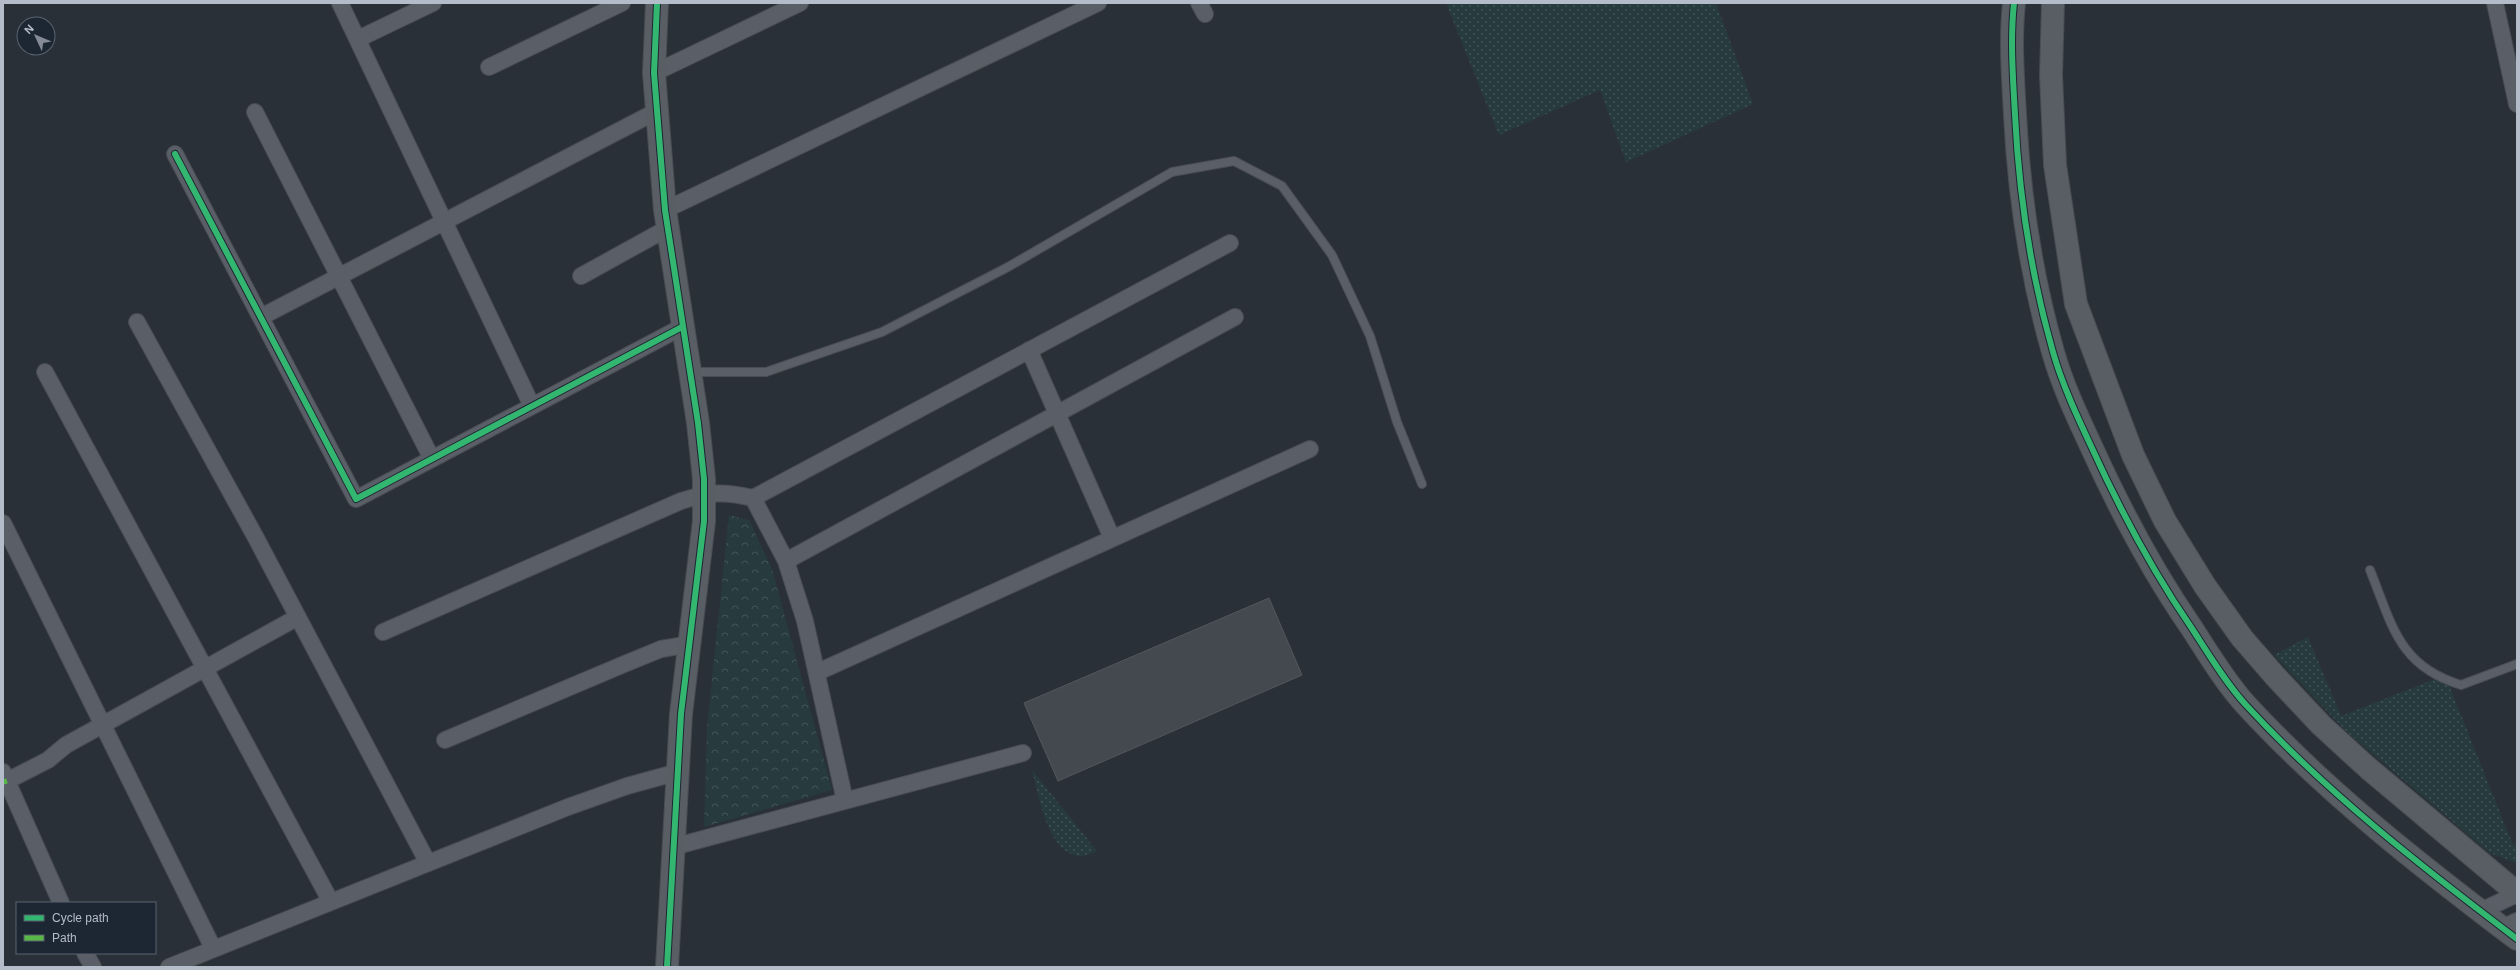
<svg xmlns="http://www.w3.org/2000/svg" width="2520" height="970" viewBox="0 0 2520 970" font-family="Helvetica,sans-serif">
  <defs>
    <pattern id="grass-dots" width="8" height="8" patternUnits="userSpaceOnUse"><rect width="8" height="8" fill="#273a3e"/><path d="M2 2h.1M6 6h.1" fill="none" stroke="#445559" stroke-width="1.8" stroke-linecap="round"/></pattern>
    <pattern id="park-crowns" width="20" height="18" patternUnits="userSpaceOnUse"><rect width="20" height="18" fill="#273a3e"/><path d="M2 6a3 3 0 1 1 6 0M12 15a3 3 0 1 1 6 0" fill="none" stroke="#445559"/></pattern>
  </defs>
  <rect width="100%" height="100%" fill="#2a3038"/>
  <path fill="url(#grass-dots)" d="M1446,3H1716L1753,104L1626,162L1600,90L1499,135Z
    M2308,637L2341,716L2445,675L2513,845L2517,844V863L2490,853L2347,732L2274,655Z
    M1032,770L1097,851C1092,853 1084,857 1079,856C1047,853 1039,794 1032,770Z"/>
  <path fill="url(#park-crowns)" d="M729,515L749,520L772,569L832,790L704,827L707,728Z"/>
  <path fill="#444950" stroke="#52575f" d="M1269,598L1302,675L1058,781L1024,703Z"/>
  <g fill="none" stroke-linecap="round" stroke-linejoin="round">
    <g stroke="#484c53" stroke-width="10">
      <path id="lane" d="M690,372H766L882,332L1008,267L1172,172L1234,161L1282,186L1332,255L1370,336L1397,422L1422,484
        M2370,570C2392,624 2398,666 2461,685L2517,664"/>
    </g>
    <g stroke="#484c53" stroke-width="18">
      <path id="street" d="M340,3L532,406
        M1199,3L1205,14
        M2495,3L2517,104
        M358,39L433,3
        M489,67L622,3
        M654,73L800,3
        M255,112L432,459
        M175,154L356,499L682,327
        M665,210L1098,3
        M581,276L668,228
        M261,317L657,111
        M137,322L256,538L428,863
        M1029,350L1112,538
        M45,372L331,902
        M753,498L1230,243
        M3,523L213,948
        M786,561L1235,317
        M383,632L681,501C710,492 724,491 753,498L786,561L805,621L845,801
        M818,672L1310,449
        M445,740L622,665L661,649L691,644
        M3,772L61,903
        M7,781L48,760L66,745L298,617
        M673,847L1023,753
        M2481,911L2517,894
        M2502,928L2517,921
        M85,953L93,967
        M169,967L568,807L627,786L678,772"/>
    </g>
    <g stroke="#484c53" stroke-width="24">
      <path id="secondary" d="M657,3L654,73L665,210L698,423L704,479V521L681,714L667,967
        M2014,3C2010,40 2013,78 2015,115C2019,195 2031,275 2053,352C2062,384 2077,416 2091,446C2120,510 2151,569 2191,627C2208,653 2225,682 2246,705C2327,793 2422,867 2517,939
        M2053,3L2051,75L2055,165L2076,304L2133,455L2165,521L2205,586L2242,638L2275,676L2321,725L2368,768L2517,893"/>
    </g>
    <use href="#lane" stroke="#5a5e66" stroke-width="8"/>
    <use href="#street" stroke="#5a5e66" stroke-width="16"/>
    <use href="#secondary" stroke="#595d64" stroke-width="22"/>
    <path stroke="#58b947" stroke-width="5" stroke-dasharray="10 5" stroke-linecap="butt" d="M3,782L7,781"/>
    <g stroke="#1d2633" stroke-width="8">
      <path id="cycleway" d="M657,3L654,73L665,210L698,423L704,479V521L681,714L667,967
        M2014,3C2010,40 2013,78 2015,115C2019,195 2031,275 2053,352C2062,384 2077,416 2091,446C2120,510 2151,569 2191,627C2208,653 2225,682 2246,705C2327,793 2422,867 2517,939
        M175,154L356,499L682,327"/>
    </g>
    <use href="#cycleway" stroke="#33b770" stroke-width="6"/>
  </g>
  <rect width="2520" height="970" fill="none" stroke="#b4bcc9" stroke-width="8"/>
  <rect x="16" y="902" width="140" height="52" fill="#1d2633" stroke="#59626f"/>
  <rect x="24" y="915" width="20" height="6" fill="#33b770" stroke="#59626f"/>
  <text x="52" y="922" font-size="12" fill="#b4bcc9">Cycle path</text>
  <rect x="24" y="935" width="20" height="6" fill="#58b947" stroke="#59626f"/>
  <text x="52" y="942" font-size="12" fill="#b4bcc9">Path</text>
  <g transform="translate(36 36) rotate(314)"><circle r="19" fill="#1d2633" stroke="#59626f"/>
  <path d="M0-3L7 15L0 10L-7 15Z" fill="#848b96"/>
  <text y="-6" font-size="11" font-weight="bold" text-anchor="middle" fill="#b4bcc9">N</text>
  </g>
</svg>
